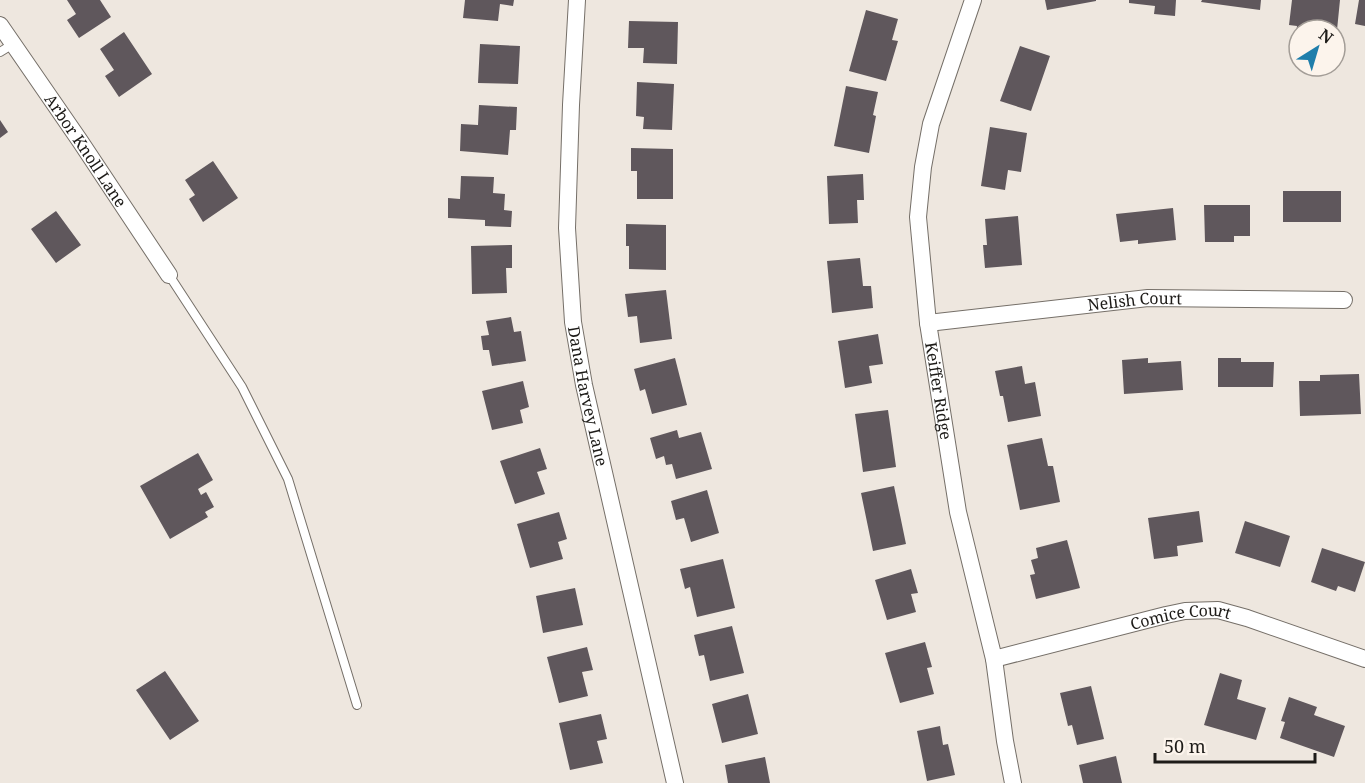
<svg xmlns="http://www.w3.org/2000/svg" width="1365" height="783" viewBox="0 0 1365 783" font-family="'Noto Serif',serif">
  <rect width="100%" height="100%" fill="#eee7df"/>
  <path fill="#5f575c" d="M67,0H100L111,17L79,38L67,20L76,14Z
    M465,0H514L513,6L500,4L498,21L463,18Z
    M1045,0H1096V1L1047,10Z
    M1129,0H1176L1175,16L1154,14L1155,6L1129,3Z
    M1202,0H1261L1260,10L1201,2Z
    M1292,0H1340L1337,30H1299V34H1296L1297,26L1289,25Z
    M1359,0H1365V26L1355,24Z
    M866,10L898,19L892,40L898,41L886,81L849,71Z
    M629,21L678,22L677,64L643,63L644,48H628Z
    M124,32L152,74L119,97L105,76L114,70L100,49Z
    M480,44L520,46L518,84L478,83Z
    M1020,46L1050,56L1031,111L1000,101Z
    M637,82L674,84L672,130L643,129L644,117L636,116Z
    M846,86L878,92L873,115L876,116L869,153L834,146Z
    M479,105L517,107L516,130H510L508,155L460,151L461,124L478,125Z
    M0,120L8,132L0,138Z
    M990,127L1027,133L1021,172L1008,170L1005,190L981,186Z
    M631,148L673,149V199H637V171H631Z
    M213,161L238,198L203,222L189,199L195,195L185,180Z
    M863,174L864,200H857L858,223L829,224L827,176Z
    M461,176L494,177L493,193L505,194L504,210L512,211L511,227L485,226V220L448,218V198L460,199Z
    M1283,191H1341V222H1283Z
    M1204,205H1250V236H1234V242H1205Z
    M1173,208L1176,240L1138,244V240L1120,242L1116,214Z
    M56,211L81,245L56,263L31,229Z
    M1018,216L1022,265L985,268L983,245H987L985,219Z
    M626,224L666,225V270L629,269V246H626Z
    M512,245V268H506L507,293L472,294L471,246Z
    M860,258L863,286H871L873,308L832,313L827,261Z
    M666,290L672,339L640,343L637,316L628,317L625,294Z
    M511,317L514,332L521,331L526,361L492,366L489,350H483L481,336L489,335L486,321Z
    M878,334L883,364L869,366L872,383L845,388L838,341Z
    M675,358L687,405L652,414L645,389L640,391L634,369Z
    M1148,358V363L1181,361L1183,390L1124,394L1122,360Z
    M1218,358H1241V362H1274L1273,387H1218Z
    M1022,366L1025,384L1035,382L1041,416L1008,422L1003,396H1000L995,371Z
    M1359,374L1361,414L1300,416L1299,381H1320V375Z
    M523,381L529,407L520,410L523,423L492,430L482,391Z
    M888,410L896,467L863,472L855,414Z
    M677,430L679,438L701,432L712,469L676,479L672,464L666,465L664,456L656,459L650,438Z
    M1042,438L1048,466H1053L1060,502L1020,510L1007,445Z
    M540,448L547,469L537,472L545,494L515,504L500,461Z
    M198,453L213,480L198,489L201,495L206,492L214,507L205,512L208,517L170,539L140,486Z
    M894,486L906,544L873,551L861,493Z
    M707,490L719,533L691,542L684,518L676,520L671,501Z
    M1199,511L1203,542L1177,546L1178,556L1154,559L1148,518Z
    M559,512L567,539L558,542L563,559L530,568L517,524Z
    M1245,521L1290,536L1280,567L1235,553Z
    M1067,540L1080,588L1036,599L1030,575L1035,574L1031,560L1038,558L1036,548Z
    M1322,548L1365,562L1355,592L1338,586L1336,591L1311,582Z
    M723,559L735,608L697,617L690,587L685,589L680,569Z
    M911,569L918,593L911,594L916,612L887,620L875,580Z
    M575,588L583,625L543,633L536,596Z
    M732,626L744,673L710,681L704,655L699,656L694,635Z
    M925,642L932,667L927,668L934,694L900,703L885,653Z
    M587,647L593,670L582,672L588,696L559,703L547,657Z
    M165,671L199,721L170,740L136,690Z
    M1220,673L1242,680L1237,699L1266,708L1256,740L1204,725Z
    M1091,686L1104,739L1077,745L1072,725L1068,726L1060,693Z
    M748,694L758,734L722,743L712,704Z
    M1289,697L1317,707L1314,715L1345,726L1334,757L1280,738L1285,722L1281,721Z
    M601,714L607,739L597,741L603,763L570,770L559,723Z
    M940,726L943,745L948,744L955,775L927,781L917,731Z
    M1116,756L1122,783H1083L1079,765Z
    M765,757L770,783H728L725,765Z"/>
  <g fill="none" stroke-linecap="round" stroke-linejoin="round">
    <g stroke="#756f68" stroke-width="10">
      <path id="service" d="M0,52L13,44
        M169,275L242,387L288,479L357,705"/>
    </g>
    <g stroke="#756f68" stroke-width="18">
      <g id="minor">
        <path id="s1" d="M577,0L571,105L567,228L573,322L584,385L675,783"/>
        <path id="s2" d="M973,0L931,124L923,167L918,217L928,323L958,512L994,659L1005,741L1013,783"/>
        <path id="s3" d="M0,25L80,141L169,275"/>
        <path id="s4" d="M928,323L1148,298L1344,300"/>
        <path id="s5" d="M994,659L1166,615L1185,611L1218,610L1247,618L1365,659"/>
      </g>
    </g>
    <use href="#service" stroke="#fff" stroke-width="8"/>
    <use href="#minor" stroke="#fff" stroke-width="16"/>
  </g>
  <g text-anchor="middle" dominant-baseline="central" stroke-width="6" stroke-linejoin="round" paint-order="stroke">
    <g font-size="16" fill="#1d1b18" stroke="#fcf4ec">
      <text stroke="none"><textPath href="#s3" startOffset="152">Arbor Knoll Lane</textPath></text>
      <text stroke="none"><textPath href="#s4" startOffset="208">Nelish Court</textPath></text>
      <text stroke="none"><textPath href="#s2" startOffset="400">Keiffer Ridge</textPath></text>
      <text stroke="none"><textPath href="#s1" startOffset="398">Dana Harvey Lane</textPath></text>
      <text stroke="none"><textPath href="#s5" startOffset="192">Comice Court</textPath></text>
    </g>
  </g>
  <g transform="translate(1317 48) rotate(37)"><circle r="28" fill="#fcf4ec" stroke="#a39d97" stroke-width="1.5"/>
  <path d="M0-4.5L10 22L0 15L-10 22Z" fill="#1f7eab"/>
  <text y="-9" font-size="16" font-weight="bold" text-anchor="middle" fill="#1d1b18">N</text>
  </g>
  <path d="M1155 753v9h160v-9" fill="none" stroke="#1d1b18" stroke-width="3"/>
  <text x="1164" y="753" font-size="18" fill="#1d1b18" stroke="#fcf4ec" stroke-width="4.5" paint-order="stroke">50 m</text>
</svg>
